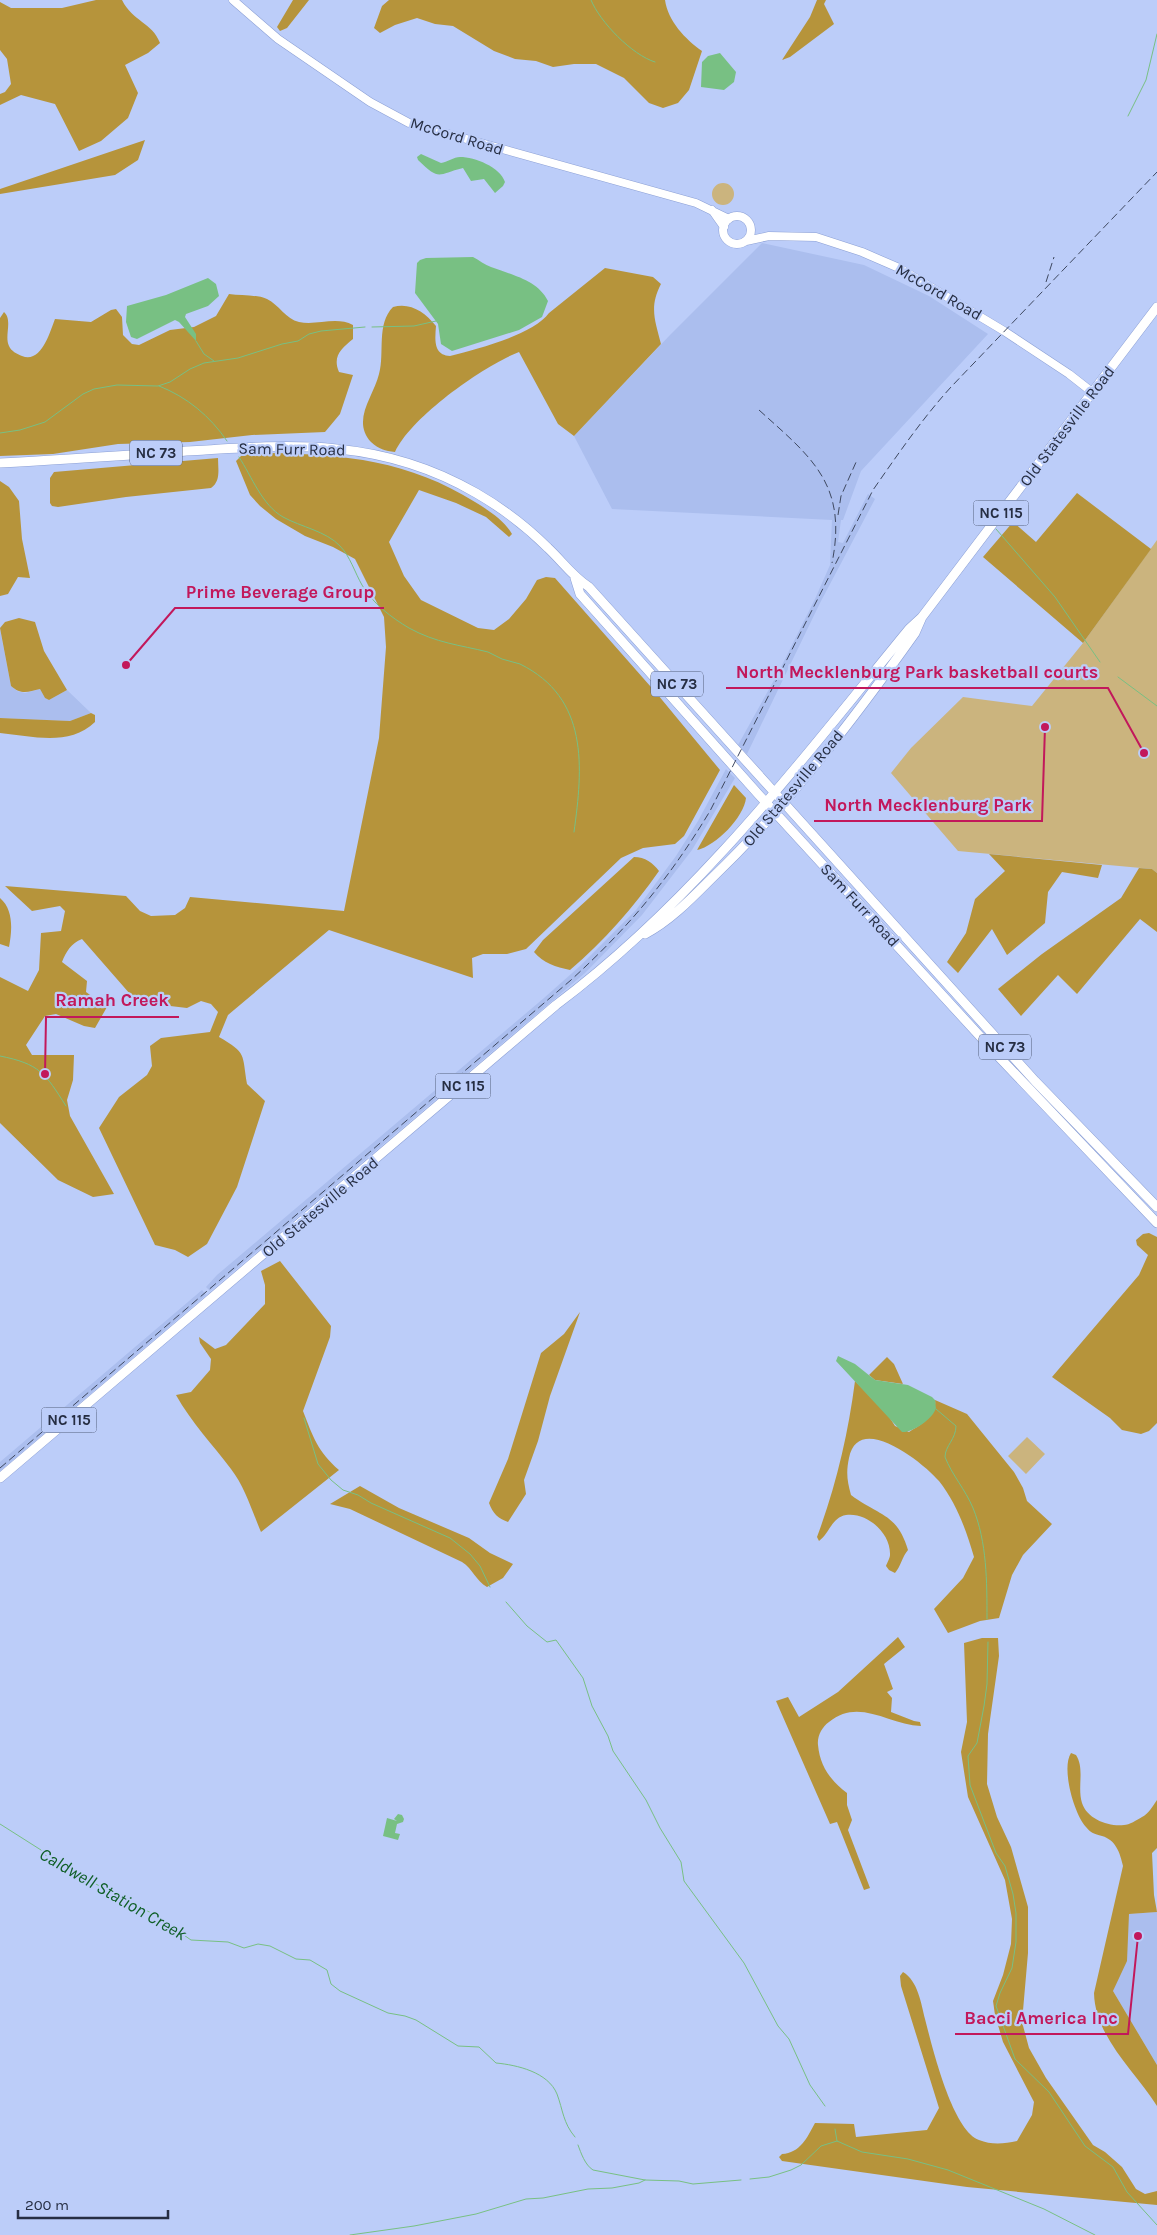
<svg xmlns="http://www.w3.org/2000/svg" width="1157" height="2235" viewBox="0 0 1157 2235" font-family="Karla,sans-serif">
  <rect width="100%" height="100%" fill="#bccdf9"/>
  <path fill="#abbeee" d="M762,243L864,265L929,296L988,334L861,471L843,520H841L838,542L843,543L868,494L875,499L820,603L747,754L738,745L778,673L815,599L830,565L832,520L612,509L574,436L670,335Z
    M0,629L11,686L17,691L25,693L40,689L45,698L49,700L67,690L91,713L70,721L0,718Z
    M726,769L735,778L692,850L642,915L585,973L210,1291L206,1287L217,1275L544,998L580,966L636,910L676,856L698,821Z
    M202,1290L206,1295L0,1471V1462Z
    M1157,1912V2065L1113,1991L1117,1981L1129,1914Z"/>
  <path fill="#cbb47e" d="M712 194a11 11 0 1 1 22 0a11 11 0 1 1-22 0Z
    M1157,540V873L1152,869L958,851L891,773L911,748L963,697L1032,706L1083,643Z
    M1027,1437L1045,1454L1026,1474L1008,1456Z"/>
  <path fill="#b6943b" d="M96,0H122C133,22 152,22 160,43L148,53L125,65L138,93L128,118L101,141L79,151L55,104L21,95L0,105V94L5,92L11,84L7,59L0,50V2L11,8H62Z
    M293,0H309L287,28L280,31L277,27Z
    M389,0H665C668,21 685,39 702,51L689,90L678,103L663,108L649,103L624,78L596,64H574L553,67L536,61L515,59L494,51L453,26L435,24L417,18L395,25L380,33L374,28L382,6Z
    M817,0H826L824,4L834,24L790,57L782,60L810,17Z
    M145,140L138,160L115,175L0,194V189Z
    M605,268L653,277L661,284C649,307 655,320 661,344L574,436L558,424L519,352C483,366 411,417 395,452C385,451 379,449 371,442C351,420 374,396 379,374C385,353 376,324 393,307C410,302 425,312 436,326C435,339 433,355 450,356C477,349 533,335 549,313Z
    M229,294C241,296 255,294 267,299C279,305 286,319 299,322C316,326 336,316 353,325V339C342,348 332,356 339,372L353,375L340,414L325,432L252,435L190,442L118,444L53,454L0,456V318L4,312C13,320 4,336 9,346C11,351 17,354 22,356C41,364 50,332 55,319L91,322L111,310L116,309L122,317L123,335L132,344L139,345L170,330L194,327L216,316Z
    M269,453C344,454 410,461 475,502C488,510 504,520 512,534L509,537L486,517L456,503L419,490L389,542L404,576L421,600L478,628L494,630L509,619L526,599L537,580L546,577L555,578L658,695L720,770L684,836L675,844L643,848L621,858L526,949L507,954H483L472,958L473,978L329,930L228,1015L219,1037C247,1053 242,1054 247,1084L265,1101L237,1187L207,1244L188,1257L175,1250L155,1245L99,1128L119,1097L147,1075L152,1066L150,1046L161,1038L210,1032L218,1012L211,1004L201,1001L187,1008L137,1002L82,939C71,943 66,952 62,962L87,981L86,992L107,1007L95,1028L84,1026L56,1014L45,1016L26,1045L32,1055H74L73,1080L67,1100L70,1116L114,1194L93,1197L58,1180L0,1123V977L28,991L39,970L41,933L61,931L65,911L60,906L32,911L5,886L126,896L140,911L151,916L175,915L185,908L190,897L344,911L379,738L386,647L384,617L355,559L333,547L305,536L276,519L260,506L250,495L236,461L243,454Z
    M218,458C218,469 221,481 211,488L126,497L58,507L52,506L50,503V478L54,472Z
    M0,481L9,487L19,501L22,539L30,578L18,577L8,594L0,596Z
    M1077,493L1151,549L1083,643L983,557L1013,522L1036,542Z
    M19,618L35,622L44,651L67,690L49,700L45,698L40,689C28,692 21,695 11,686L0,628L5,622Z
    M91,713L95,715V722C69,747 32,736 0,733V718L70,721Z
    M734,785L746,798C744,817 716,846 697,850Z
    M989,854L1102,865L1098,878L1062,872L1048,892L1045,923L1007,955L992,929L958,973L947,962L966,933L975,899L1005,871Z
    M634,857C645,857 653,863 659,871C633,908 604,941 570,970C556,967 543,963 534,952L543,940Z
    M1139,868L1152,869L1157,873V932L1140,919L1077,994L1058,975L1021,1016L998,989L1042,954L1121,898Z
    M0,898C14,910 12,931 9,947L0,944Z
    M1149,1233L1157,1237V1423L1149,1431L1141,1434L1122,1430L1110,1418L1052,1377L1139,1275L1148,1255L1137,1245L1136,1240L1143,1234Z
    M280,1261L331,1326L330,1337L303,1411C313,1437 318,1452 339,1470L261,1532C252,1511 245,1487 231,1469C213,1445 191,1422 176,1395L191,1392L210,1370L211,1359L200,1343L199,1337L215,1349L226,1345L265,1304V1285L261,1271Z
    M580,1312L550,1396L538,1441L524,1480L526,1494L508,1522C498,1518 493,1514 489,1503L508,1459L541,1353L564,1334Z
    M887,1357L894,1364L903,1384L875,1380L869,1375Z
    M855,1381L888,1415L895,1426L909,1432C922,1424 937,1416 935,1400L967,1414L1014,1472L1023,1488L1027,1501L1052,1524L1023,1555L1012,1575L999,1618L980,1621L948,1633L934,1609L963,1578L974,1557C966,1530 957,1504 939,1481C923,1462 858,1411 849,1458C846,1472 847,1481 851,1495C879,1516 897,1513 908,1550C902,1557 901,1566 895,1573L889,1570L886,1566C887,1563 890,1558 890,1555C891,1533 867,1512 846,1515C832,1517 829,1534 819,1541L817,1537C836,1486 848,1435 855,1381Z
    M360,1486L399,1508L469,1538L490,1553L513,1564L503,1578L487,1587C476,1581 473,1569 462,1562L350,1509L330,1504Z
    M898,1637L905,1647L884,1664L893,1689L887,1692L892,1698L891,1712L914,1721L920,1722L921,1726C889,1725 859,1697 829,1722C822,1727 817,1736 818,1745C820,1766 830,1780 847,1793V1805L852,1820L848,1830L870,1888L864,1890L837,1822L830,1824L776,1701L788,1697L799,1717L838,1692Z
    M982,1638H998L999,1656L988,1734L987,1784L997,1817L1011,1847L1028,1907V1953L1022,2022L1029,2048L1046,2078L1093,2145L1105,2152L1122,2167L1136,2189L1145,2194L1157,2191V2205L967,2187L782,2161L779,2157L782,2154C800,2153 807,2138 815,2123L854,2124L856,2137L927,2130L939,2108L901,1986L900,1976L903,1972C918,1981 921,2003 925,2019C932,2046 952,2130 979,2140C991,2145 1004,2144 1017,2141L1032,2115L1034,2102L1003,2042L995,2015L993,2001L1003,1975L1011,1944L1012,1919L1005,1880L968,1797L961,1752L967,1722L964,1643Z
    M1071,1753L1076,1755C1085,1769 1077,1787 1082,1803C1087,1819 1109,1827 1124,1825C1129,1825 1137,1820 1142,1817C1148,1814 1153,1806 1157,1800V1848L1152,1853L1154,1895L1157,1912L1129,1914L1127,1961L1113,1991L1157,2065V2106C1135,2071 1095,2037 1094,1993L1123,1866C1120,1853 1116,1840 1102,1836C1094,1834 1091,1833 1086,1827C1074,1814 1061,1768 1071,1753Z"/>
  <path fill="#78c083" d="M720,53L736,72L734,82L724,90L701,87L702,62L708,56Z
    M421,154L441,163C447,162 454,157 460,157C475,157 500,167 505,182L503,186L495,193L484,179L471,181L463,168C437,174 441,182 418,160L417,157Z
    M473,257C479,260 485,265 491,267C512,275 538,280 548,301L542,317L519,330L452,351L441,344L438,324L415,293L417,263L420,260L426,258Z
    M208,278L216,284L219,296L208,306L186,314L185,317L196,334V341L179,322L175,320L137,339L131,337L126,322L127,306L166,295Z
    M838,1356L855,1364L875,1380L908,1385L932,1397L935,1400C935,1400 936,1408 936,1408C933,1419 912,1433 902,1432L836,1361Z
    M398,1814L402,1815L404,1819L403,1822L397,1824L395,1833L400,1834L398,1840L383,1836L387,1818L397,1821L394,1819Z"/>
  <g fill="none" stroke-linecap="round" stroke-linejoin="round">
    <path stroke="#78c083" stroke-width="1" d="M591,0C600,22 632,55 655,62
      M1128,116L1146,80L1157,34
      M372,327L414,326L436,321
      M196,341L204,354L214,361
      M159,386C187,397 210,416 227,441
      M0,433L20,430L45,422L83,394L94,389L117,385L158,386L170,382L190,369L204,363L238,358L282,344L298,341L309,334L321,331L365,327
      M239,457C252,477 262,505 283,517C301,527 326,531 340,546C350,556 355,573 362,585C372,603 392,618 409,628C436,643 460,645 488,652C493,654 497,657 502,659C508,661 514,662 520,664C589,698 583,767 574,832
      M996,529L1055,597L1100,662
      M1118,677L1157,706
      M0,1056C40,1064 45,1073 66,1106
      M936,1409L956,1426C956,1439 945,1446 945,1457C952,1475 965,1489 973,1508C987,1542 987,1582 987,1619
      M304,1418L318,1464L331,1480L343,1490L358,1495L371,1503L450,1538L470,1554L480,1566L490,1587
      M506,1602L527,1626L547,1642L556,1640L583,1678L592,1706L608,1736L613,1751L646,1800L660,1828L681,1862L684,1881L744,1963L778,2026L789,2039L810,2085L825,2106
      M988,1642L987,1684L984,1706L977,1743L968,1756L970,1785L996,1853L1005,1866L1013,1894L1016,1913V1942L1012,1968L1000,1993L996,2006L1015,2059L1049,2092L1085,2146L1113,2167L1127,2192L1157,2225
      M0,1824L41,1850L50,1860L155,1915L191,1940L228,1942L244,1948L258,1944L270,1946L296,1959L310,1960L327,1970L331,1984L340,1991L388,2013L405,2016L416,2020L458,2046L479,2047L496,2063C517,2065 548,2072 557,2094C563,2110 563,2123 575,2137
      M835,2129L837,2141
      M578,2145C581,2153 585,2165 593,2170L645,2180L679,2181L693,2184L741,2180
      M750,2179L769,2177L791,2170L801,2165L821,2146L837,2141L862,2152L908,2159L948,2170L1044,2209L1095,2235
      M350,2235L414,2226L476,2214L526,2199L543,2198L588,2189L612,2188L639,2183L645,2180"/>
    <g stroke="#8ca0d5" stroke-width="9">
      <path id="secondary" d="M233,0L278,39L370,102L409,123L696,203L729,219
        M712,210L724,227
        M723 230a14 14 0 1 1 28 0a14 14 0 1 1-28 0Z
        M746,241L769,236L816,237L862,252L899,268L1004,331L1069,374L1092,392"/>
    </g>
    <g stroke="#8ca0d5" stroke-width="10">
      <path id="primary" d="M0,463C58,460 116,456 174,452C283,445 376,435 476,493C502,508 526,526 548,548C562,561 572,576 589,587L1035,1081L1157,1207
        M575,578L580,594L759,795L999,1057L1157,1223
        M645,934C670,921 692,898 712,878C788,805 854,719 915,633L922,617L1157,307
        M0,1478L556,1005C695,901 800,762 909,629L922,617"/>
    </g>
    <use href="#secondary" stroke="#fff" stroke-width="8"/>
    <use href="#primary" stroke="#fff" stroke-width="9"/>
    <path stroke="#3e4860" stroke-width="1" stroke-dasharray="8 4" stroke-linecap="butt" d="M1046,282L1054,257
      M759,410C811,457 848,484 832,563
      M838,515L841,496L857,460
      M0,1468L571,980C629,927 669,879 710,811L873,490C898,454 922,419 951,387L1157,172"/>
  </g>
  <g text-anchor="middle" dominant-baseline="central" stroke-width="4.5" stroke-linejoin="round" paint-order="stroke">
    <g fill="#bccdf9" stroke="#535e7a" stroke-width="1">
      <rect x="130" y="440.5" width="52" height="25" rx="4"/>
      <rect x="973.5" y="500.5" width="55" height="25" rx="4"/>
      <rect x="651" y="671.5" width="52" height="25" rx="4"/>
      <rect x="979" y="1034.5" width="52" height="25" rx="4"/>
      <rect x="435.5" y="1073.5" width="55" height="25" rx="4"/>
      <rect x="41.5" y="1407.5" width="55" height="25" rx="4"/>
    </g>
    <g font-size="15" font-weight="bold" fill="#262e43">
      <text x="156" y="453">NC 73</text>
      <text x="1001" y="513">NC 115</text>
      <text x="677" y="684">NC 73</text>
      <text x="1005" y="1047">NC 73</text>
      <text x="463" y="1086">NC 115</text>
      <text x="69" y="1420">NC 115</text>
    </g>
    <g font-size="16" fill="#262e43" stroke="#bccdf9">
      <text transform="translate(457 136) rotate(17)">McCord Road</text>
      <text transform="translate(939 292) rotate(30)">McCord Road</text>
      <text transform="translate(1067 426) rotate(-53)">Old Statesville Road</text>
      <text transform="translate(292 449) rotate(1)">Sam Furr Road</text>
      <text transform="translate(793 788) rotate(-50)">Old Statesville Road</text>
      <text transform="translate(860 905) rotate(47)">Sam Furr Road</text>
      <text transform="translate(320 1207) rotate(-40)">Old Statesville Road</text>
    </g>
    <g font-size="18" font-style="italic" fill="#0f5f27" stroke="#bccdf9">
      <text transform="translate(113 1894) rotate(30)">Caldwell Station Creek</text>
    </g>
  </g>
  <path fill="none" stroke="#c2185b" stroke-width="2" d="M126 665L175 608H384M1144 753L1108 688H726M1045 727L1042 821H814M45 1074L46 1017H179M1138 1936L1128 2034H955"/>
  <g fill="#c2185b" stroke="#bccdf9" stroke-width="2">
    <circle cx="126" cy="665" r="5"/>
    <circle cx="1144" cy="753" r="5"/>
    <circle cx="1045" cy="727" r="5"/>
    <circle cx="45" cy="1074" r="5"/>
    <circle cx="1138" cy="1936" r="5"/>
  </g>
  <g font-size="18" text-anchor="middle" font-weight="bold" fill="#c2185b" stroke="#bccdf9" stroke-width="4.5" stroke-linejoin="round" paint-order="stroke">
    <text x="280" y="598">Prime Beverage Group</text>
    <text x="917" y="678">North Mecklenburg Park basketball courts</text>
    <text x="928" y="811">North Mecklenburg Park</text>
    <text x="112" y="1006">Ramah Creek</text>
    <text x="1041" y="2024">Bacci America Inc</text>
  </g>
  <path d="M18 2210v8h150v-8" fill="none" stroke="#262e43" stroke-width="2.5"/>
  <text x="25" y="2210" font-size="15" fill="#262e43" stroke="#bccdf9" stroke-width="4" paint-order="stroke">200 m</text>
</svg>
